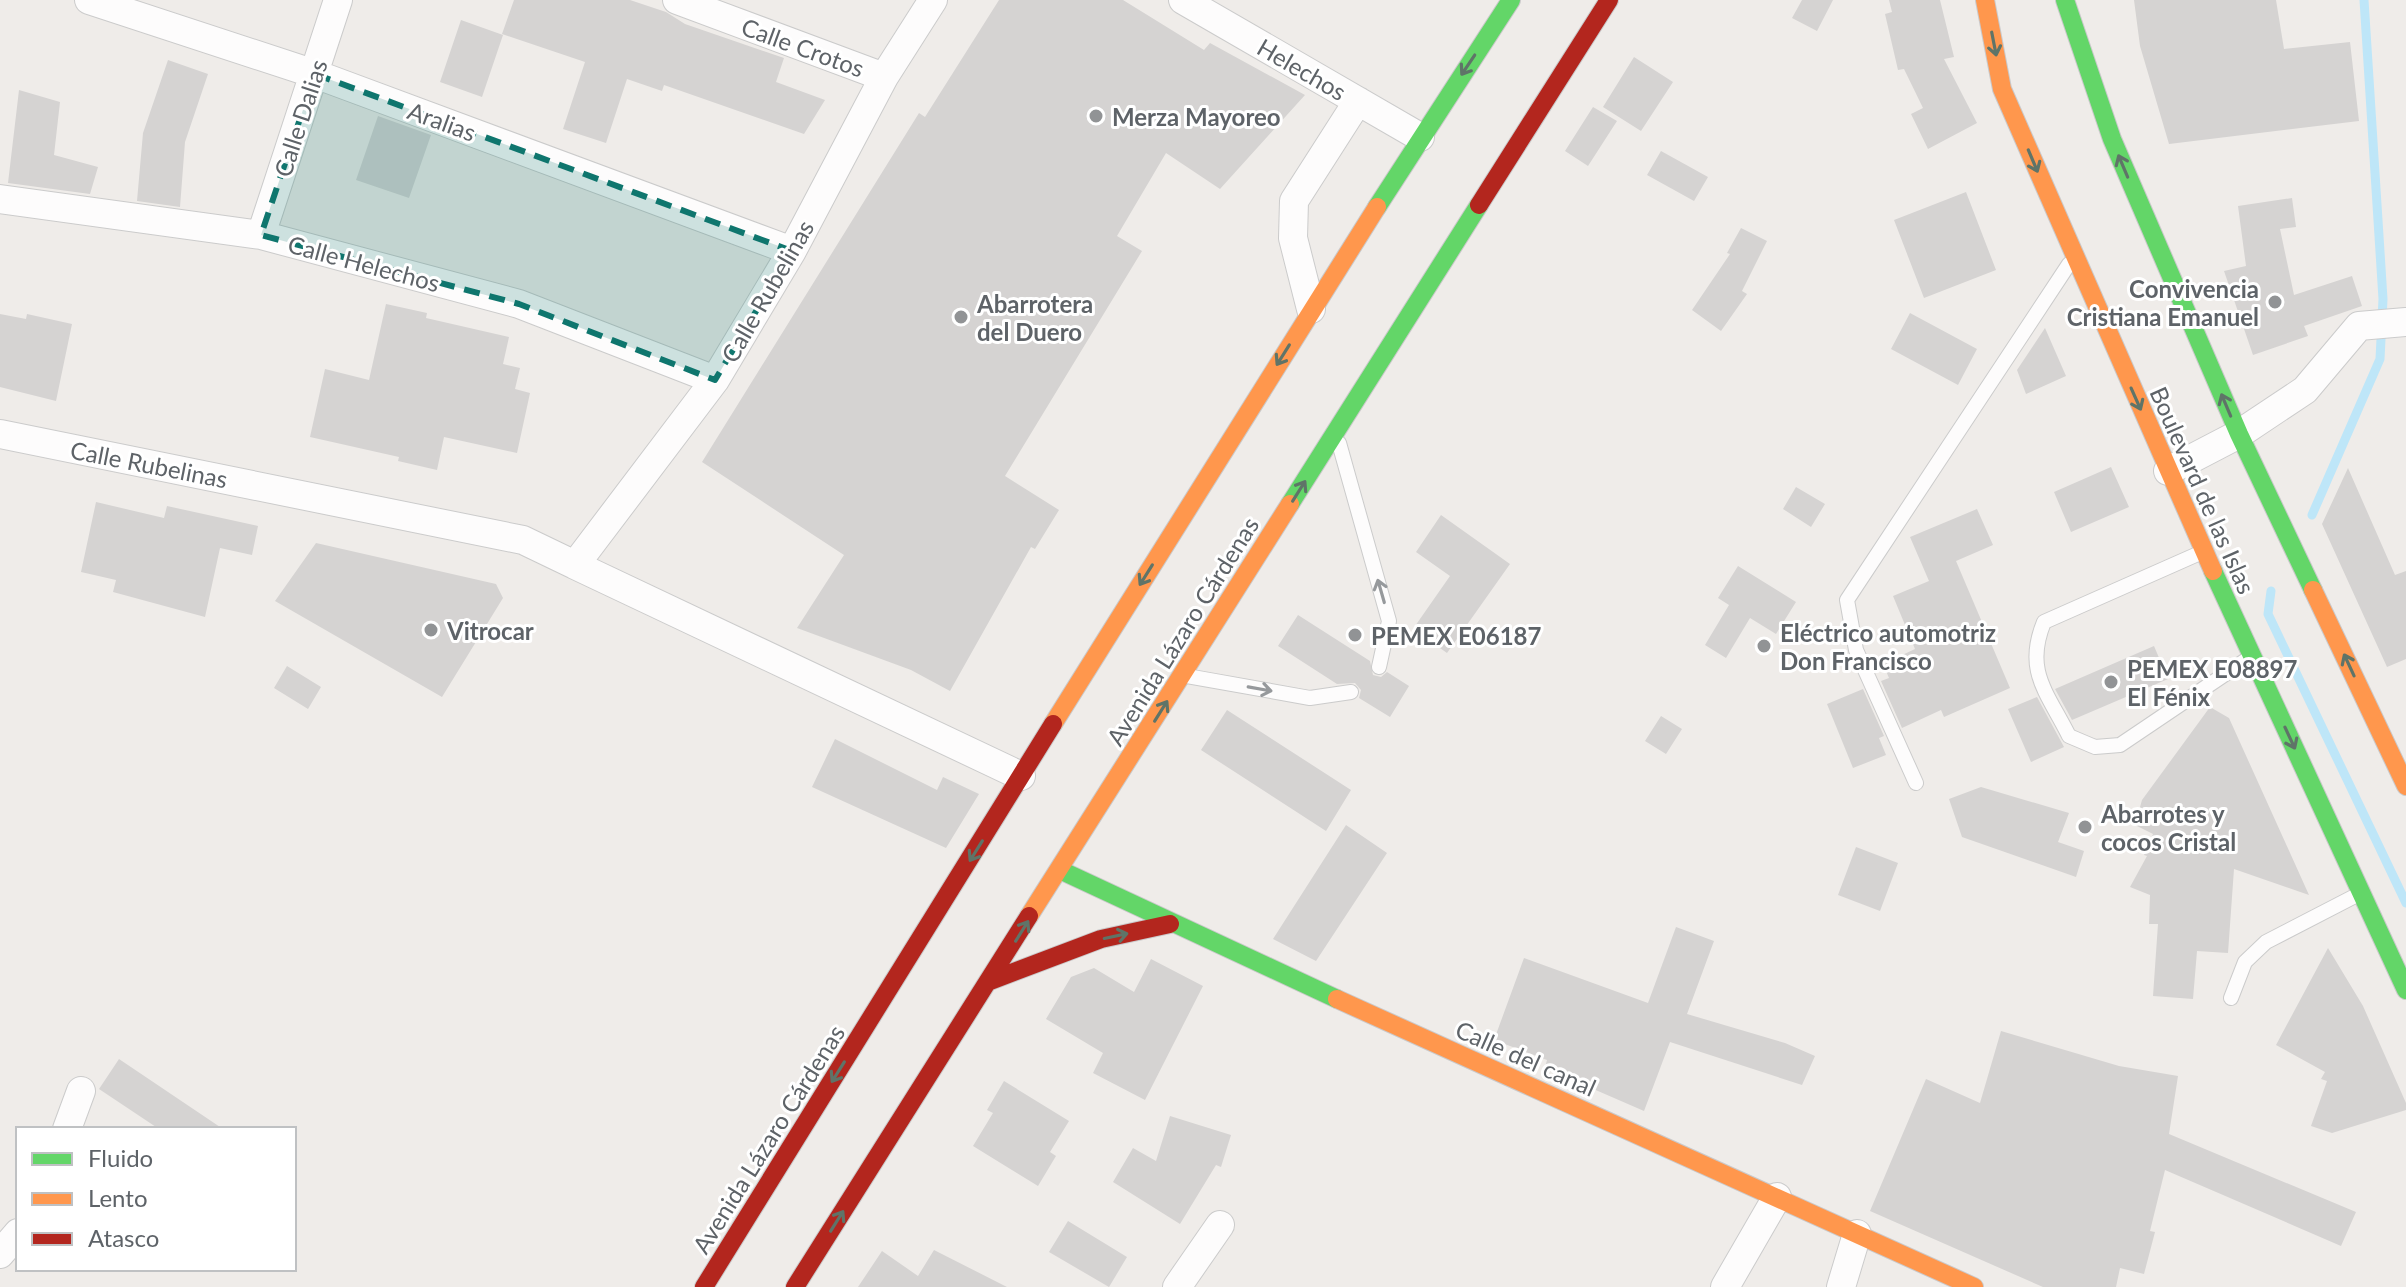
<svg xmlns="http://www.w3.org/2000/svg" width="2406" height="1287" viewBox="0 0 2406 1287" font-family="Lato,sans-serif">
  <rect width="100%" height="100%" fill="#efece9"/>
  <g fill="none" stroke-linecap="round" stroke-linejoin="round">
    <path stroke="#bee6f8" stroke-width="9" d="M2312,515L2380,359L2383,299L2364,0
      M2271,591L2268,614L2406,903"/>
  </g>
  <path fill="#d5d3d2" d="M514,0H630L666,12L685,24L784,58L776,82L825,100L804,134L664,85L662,91L627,79L606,143L563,129L585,62L502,34Z
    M999,0H1123L1204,50L1210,43L1305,95L1220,189L1166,153L1117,236L1142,251L1005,476L1059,510L1035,549L1031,547L950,691L911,670L797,628L844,555L702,462L919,113L925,117Z
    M1802,0H1833L1817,31L1792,18Z
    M1889,0H1940L1954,57L1944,59L1977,123L1928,149L1911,114L1923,108L1904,69L1898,70L1885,14L1892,12Z
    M2134,0H2276L2284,49L2350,42L2359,121L2169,144L2140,46Z
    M461,20L503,35L482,97L440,82Z
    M1634,57L1673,82L1641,131L1603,107Z
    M168,60L208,74L185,142L180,207L137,201L143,133Z
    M19,90L60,102L54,155L98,167L90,194L8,183Z
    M1593,107L1617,121L1588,166L1565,151Z
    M378,116L431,135L409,198L356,180Z
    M1661,151L1708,177L1694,201L1647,175Z
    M1966,192L1996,270L1924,298L1894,220Z
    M2292,198L2296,227L2280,229L2294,295L2352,276L2362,306L2304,326L2308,336L2253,355L2224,271L2246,266L2238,206Z
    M1741,228L1767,241L1742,291L1747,294L1721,331L1692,310L1730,254L1727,253Z
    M386,304L427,313L426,318L509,337L503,364L520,368L515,389L530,393L517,453L444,437L437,470L398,461L399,457L310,437L325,369L369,380Z
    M1910,313L1977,349L1958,385L1891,349Z
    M0,314L26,319L27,314L72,324L56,401L0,387Z
    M2045,328L2066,376L2026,394L2017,370Z
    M2111,467L2129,507L2071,532L2054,492Z
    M2348,468L2395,575L2406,571V659L2387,667L2322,524Z
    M1796,487L1825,504L1811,527L1783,509Z
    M96,502L164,518L167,506L258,526L252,555L220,548L205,617L113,592L116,580L81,572Z
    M1977,509L1993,545L1956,561L2010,688L1944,717L1941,710L1902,728L1881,681L1889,678L1883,664L1915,649L1893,596L1929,581L1910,537Z
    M1441,515L1510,564L1447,653L1413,629L1450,576L1416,552Z
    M316,543L496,584L503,598L442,697L275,601Z
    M1738,566L1796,602L1776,634L1750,618L1726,658L1705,645L1729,605L1718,598Z
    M1298,615L1370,661L1373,675L1381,677L1387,672L1409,686L1390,717L1359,698L1361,690L1355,683L1337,684L1278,646Z
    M2154,646L2168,679L2072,720L2055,689Z
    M287,666L321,687L308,709L274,688Z
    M1863,689L1884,736L1879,738L1886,755L1853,768L1827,704Z
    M2037,697L2064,747L2031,762L2008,709Z
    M2210,707L2229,718L2309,895L2234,869L2228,953L2197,951L2193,999L2153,996L2158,924H2149L2150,895L2130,887L2147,856L2144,855L2153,834L2135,825L2142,800Z
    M1227,710L1351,790L1326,831L1201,750Z
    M1661,716L1682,729L1666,754L1645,741Z
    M835,739L937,790L943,777L979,794L946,848L812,787Z
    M1981,787L2069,813L2058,842L2084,851L2076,877L1962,837L1949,799Z
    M1346,825L1387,853L1316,961L1273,939Z
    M1856,847L1898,863L1880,911L1838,895Z
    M1676,927L1714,941L1687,1014L1785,1043L1815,1056L1802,1085L1670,1042L1644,1111L1545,1068L1547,1060L1494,1040L1524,958L1648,1003Z
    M2328,948L2363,1006L2406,1103V1110L2332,1133L2311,1126L2327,1081L2321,1079L2325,1072L2276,1045Z
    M1151,959L1203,986L1145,1100L1093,1073L1103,1053L1046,1019L1071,977L1094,968L1134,992Z
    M2001,1031L2119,1066L2178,1076L2169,1134L2356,1212L2341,1246L2165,1170L2150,1231L2155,1232L2144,1274L2120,1268L2116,1287H2043L1870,1211L1926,1079L1980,1103Z
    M119,1059L223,1129H159L99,1089Z
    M1004,1081L1069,1121L1050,1152L1056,1156L1038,1186L973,1146L993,1113L987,1110Z
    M1170,1116L1231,1135L1221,1167L1216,1165L1180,1224L1113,1182L1133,1148L1156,1161Z
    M1068,1221L1127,1257L1109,1287L1049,1252Z
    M934,1250L1007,1287H858L882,1251L918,1276Z"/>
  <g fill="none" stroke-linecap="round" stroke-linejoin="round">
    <g stroke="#cbcbcb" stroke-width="16">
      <path id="lane" d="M1339,443L1389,621L1379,667
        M2200,553L2044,622C2024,671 2047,692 2069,736L2095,747L2120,745L2249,658
        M1187,676L1310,698L1351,692
        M1916,783L1856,650L1847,600L2069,264
        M2231,998L2245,962L2266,942L2357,895"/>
    </g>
    <g stroke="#cbcbcb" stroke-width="30">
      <path id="street" d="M89,0L315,74L792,251
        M677,0L884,77
        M1183,0L1420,137
        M0,199L261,235L519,304L715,380
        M261,235L338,0
        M1311,309L1293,238L1294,201L1358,101
        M0,434L523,540L575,565L715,380L792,251L884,77L933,0
        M2168,471L2239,434L2305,390L2359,326L2406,322
        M575,565L1021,776
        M67,1129L81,1091
        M0,1254L18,1233
        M1177,1287L1220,1225
        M1725,1287L1777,1197
        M1841,1287L1857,1234"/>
    </g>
    <g stroke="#cac9ca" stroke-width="20">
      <path id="fast" d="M2065,0L2112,139L2239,434L2313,590
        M1377,207L1511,0
        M1290,504L1479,205
        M2213,571L2406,990
        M1060,870L1337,999"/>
    </g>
    <g stroke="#cac9ca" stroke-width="20">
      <path id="slow" d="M1985,0L2002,89L2213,571
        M2313,590L2406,786
        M1053,724L1377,207
        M1029,916L1290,504
        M1337,999L1974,1287"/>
    </g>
    <g stroke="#cac9ca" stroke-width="20">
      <path id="jam" d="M1479,205L1609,0
        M990,981L1101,939L1170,924
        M704,1287L1053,724
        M795,1287L1029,916"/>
    </g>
    <use href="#lane" stroke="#fdfcfc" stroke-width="14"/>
    <use href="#street" stroke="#fdfcfc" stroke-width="28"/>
    <use href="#fast" stroke="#63d668" stroke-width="18"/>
    <use href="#slow" stroke="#ff974d" stroke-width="18"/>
    <use href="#jam" stroke="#b3261e" stroke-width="18"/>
  </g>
  <defs><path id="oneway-shaft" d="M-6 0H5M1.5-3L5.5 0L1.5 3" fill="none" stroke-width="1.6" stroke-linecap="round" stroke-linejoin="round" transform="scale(2)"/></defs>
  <g stroke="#5f7468">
    <use href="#oneway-shaft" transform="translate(1994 44) rotate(79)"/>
    <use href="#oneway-shaft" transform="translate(1468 65) rotate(124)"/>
    <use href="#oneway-shaft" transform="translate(2033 161) rotate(67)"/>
    <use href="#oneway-shaft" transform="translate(2123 166) rotate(-113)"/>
    <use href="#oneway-shaft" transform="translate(1283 355) rotate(122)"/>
    <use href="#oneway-shaft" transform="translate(2136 399) rotate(66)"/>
    <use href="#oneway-shaft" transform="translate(2226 405) rotate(-113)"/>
    <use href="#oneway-shaft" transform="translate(1299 491) rotate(-58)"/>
    <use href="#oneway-shaft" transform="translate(1146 575) rotate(122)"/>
    <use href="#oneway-shaft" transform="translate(2349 665) rotate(-115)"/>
    <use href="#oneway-shaft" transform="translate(1161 711) rotate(-58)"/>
    <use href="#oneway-shaft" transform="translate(2290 738) rotate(65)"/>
    <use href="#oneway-shaft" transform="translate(976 851) rotate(122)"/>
    <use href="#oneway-shaft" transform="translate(1022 931) rotate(-58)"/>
    <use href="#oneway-shaft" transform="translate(1116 936) rotate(-12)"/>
    <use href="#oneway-shaft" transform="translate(838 1072) rotate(122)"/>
    <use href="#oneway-shaft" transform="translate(837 1221) rotate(-58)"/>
  </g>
  <g stroke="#96999c">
    <use href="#oneway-shaft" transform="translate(1381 591) rotate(-106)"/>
    <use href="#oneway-shaft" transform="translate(1260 689) rotate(10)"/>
  </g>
  <path fill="#0f766e" fill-opacity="0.2" stroke="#0f766e" stroke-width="6" stroke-dasharray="16 10" stroke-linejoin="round" d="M315,74L792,251L715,380L519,304L261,235Z"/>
  <g fill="#919395" stroke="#fff" stroke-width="3">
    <circle cx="1096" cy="116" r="8"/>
    <circle cx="2275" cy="302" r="8"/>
    <circle cx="961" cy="317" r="8"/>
    <circle cx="431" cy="630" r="8"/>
    <circle cx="1355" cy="635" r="8"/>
    <circle cx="1764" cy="646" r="8"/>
    <circle cx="2111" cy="682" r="8"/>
    <circle cx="2085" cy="827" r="8"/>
  </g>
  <g text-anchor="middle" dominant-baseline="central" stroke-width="6" stroke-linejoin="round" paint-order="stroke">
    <g font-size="24" fill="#5e6368" stroke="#fff">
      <text transform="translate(803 47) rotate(20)">Calle Crotos</text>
      <text transform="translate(1302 69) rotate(30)">Helechos</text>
      <text transform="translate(300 118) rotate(-72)">Calle Dalias</text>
      <text transform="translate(442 121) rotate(20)">Aralias</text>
      <text transform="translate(364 263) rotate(15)">Calle Helechos</text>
      <text transform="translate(767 291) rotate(-60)">Calle Rubelinas</text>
      <text transform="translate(149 464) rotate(11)">Calle Rubelinas</text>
      <text transform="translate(2203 490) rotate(66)">Boulevard de las Islas</text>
      <text transform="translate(1182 631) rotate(-58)">Avenida Lázaro Cárdenas</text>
      <text transform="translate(1526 1058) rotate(24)">Calle del canal</text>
      <text transform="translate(768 1139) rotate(-58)">Avenida Lázaro Cárdenas</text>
    </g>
    <g font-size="24" font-weight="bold" fill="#5e6368" stroke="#fff" text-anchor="start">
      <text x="1112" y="116">Merza Mayoreo</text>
      <text x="2259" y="288" text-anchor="end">Convivencia<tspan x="2259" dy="28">Cristiana Emanuel</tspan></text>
      <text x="977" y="303">Abarrotera<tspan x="977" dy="28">del Duero</tspan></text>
      <text x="447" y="630">Vitrocar</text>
      <text x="1780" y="632">Eléctrico automotriz<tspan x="1780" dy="28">Don Francisco</tspan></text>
      <text x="1371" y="635">PEMEX E06187</text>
      <text x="2127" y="668">PEMEX E08897<tspan x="2127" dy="28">El Fénix</tspan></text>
      <text x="2101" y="813">Abarrotes y<tspan x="2101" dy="28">cocos Cristal</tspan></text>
    </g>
  </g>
  <rect x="16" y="1127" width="280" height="144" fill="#ffffff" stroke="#bfc1c3" stroke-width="2"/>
  <rect x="32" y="1153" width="40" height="12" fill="#63d668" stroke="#bfc1c3" stroke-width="2"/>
  <text x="88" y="1167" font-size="24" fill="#5e6368">Fluido</text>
  <rect x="32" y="1193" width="40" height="12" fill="#ff974d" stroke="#bfc1c3" stroke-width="2"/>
  <text x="88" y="1207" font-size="24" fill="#5e6368">Lento</text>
  <rect x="32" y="1233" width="40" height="12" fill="#b3261e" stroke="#bfc1c3" stroke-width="2"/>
  <text x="88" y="1247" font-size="24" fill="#5e6368">Atasco</text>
</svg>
